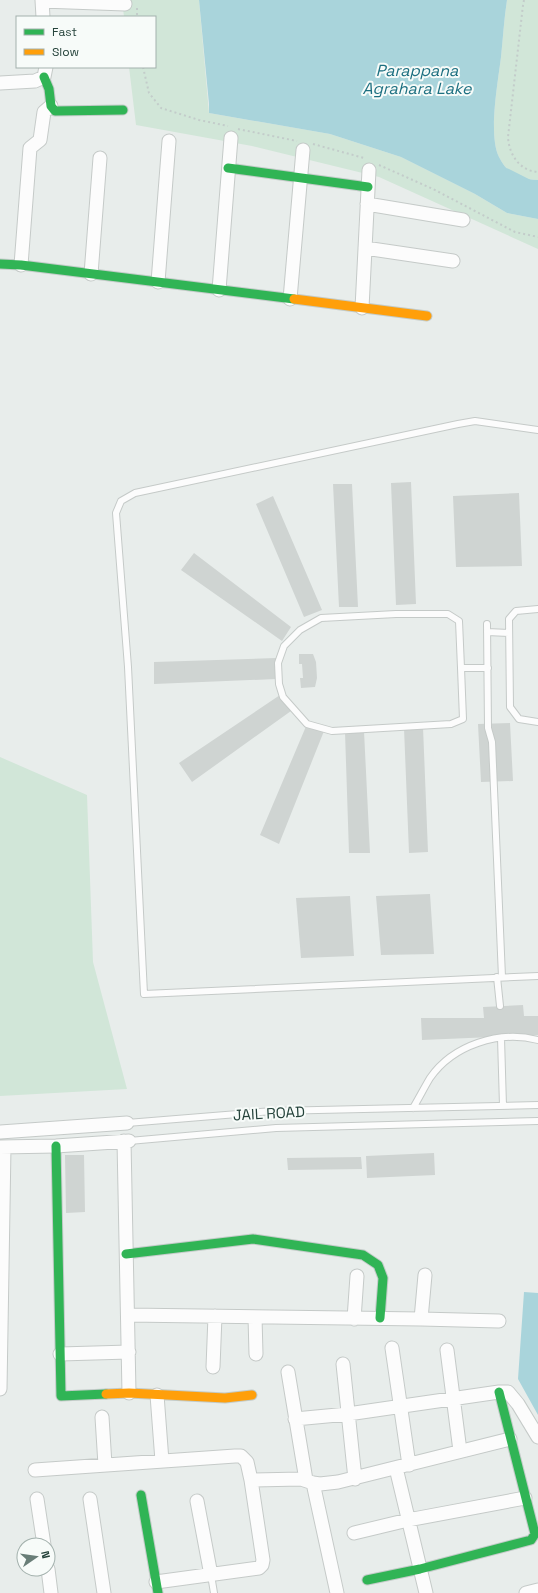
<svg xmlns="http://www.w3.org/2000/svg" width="538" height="1593" viewBox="0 0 538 1593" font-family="'Space Grotesk',sans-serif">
  <rect width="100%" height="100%" fill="#e8edeb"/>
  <path fill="#d1e6d8" d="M122,0H199L209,113L330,134L401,157L475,194L507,213L538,219V249L379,177L252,146L136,125L129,67H155V17H124Z
    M507,0H538V180C520,179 508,175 499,157C488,135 498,82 501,57C503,38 504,19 507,0Z
    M0,757L87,795L93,962L127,1089L0,1096Z"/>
  <path fill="#a9d4db" d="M199,0H507C504,19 503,38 501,57C498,82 488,135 499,157C508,175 520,179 538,180V219L507,213L475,194L401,157L330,134L209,113V104Z
    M524,1292L538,1293V1415L518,1379Z"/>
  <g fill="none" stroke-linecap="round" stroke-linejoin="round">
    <path stroke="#a9d4db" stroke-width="3.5" d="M507,170L529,181"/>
  </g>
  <path fill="#cfd4d2" d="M411,482L416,604L396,605L391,483Z
    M333,484H352L358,607H339Z
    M519,493L522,566L456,567L453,496Z
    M273,496L322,610L304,617L256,504Z
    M194,553L291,627L282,641L181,570Z
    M299,654H313L316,662L317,678L315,687L301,688L300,678H303L302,664H299Z
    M276,658V679L154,684V662Z
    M280,695L291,711L192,782L179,763Z
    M510,723L513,781L481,782L478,724Z
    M307,724L324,731L279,844L260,835Z
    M423,727L428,852L409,853L404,728Z
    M364,731L370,853H349L345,732Z
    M430,894L434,954L381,955L376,896Z
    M350,896L354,956L301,958L296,898Z
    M523,1005L524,1016H538V1035L422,1040L421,1018H484L483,1007Z
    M434,1153L435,1175L367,1178L366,1156Z
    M65,1155H84L85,1212L66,1213Z
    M361,1157L362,1169L288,1170L287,1158Z"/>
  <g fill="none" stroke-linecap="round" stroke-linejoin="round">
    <g stroke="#c5cac8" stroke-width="8">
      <path id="lane" d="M538,430L475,421L458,424L135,493L121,501L116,513L128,667L144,994L538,976
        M538,609L516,611L509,619L510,707L519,719L538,722
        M487,624L488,728L492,742L502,977
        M487,632L509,633
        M461,668L459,621L448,614H396L321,618L300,630L284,646L278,663L279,684L283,697L307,724L332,731L451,724L463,719L461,668H488
        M497,977L500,1006
        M501,1038L503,1106
        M413,1108C419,1098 424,1088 430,1078C453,1045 499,1030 538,1040
        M127,1123L273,1111L538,1105
        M129,1141L276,1128L538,1121
        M211,1575L214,1593"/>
    </g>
    <g stroke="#c5cac8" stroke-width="15">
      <path id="street" d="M42,0L43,17
        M42,1L125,4
        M0,83L35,81L44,77L46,67
        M367,204L463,220
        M365,248L453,261
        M21,265L30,148L40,140L44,112L51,106
        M91,274L100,158
        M158,282L169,141
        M219,290L231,138
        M290,299L303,150
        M362,308L369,170
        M0,1132L127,1123
        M124,1141L129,1393
        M0,1147L56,1146L129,1141
        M128,1315L421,1319L499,1321
        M255,1317L256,1354
        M354,1319L357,1276
        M421,1319L425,1275
        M392,1348L409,1465
        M447,1350L460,1451
        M60,1354L129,1352
        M343,1364L355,1479
        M213,1367L215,1316
        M288,1372L306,1480
        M0,1389L4,1147
        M157,1395L162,1461
        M102,1417L105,1465
        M295,1419L348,1414L499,1392H508L518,1404L538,1437
        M396,1468L426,1593
        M35,1470L235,1456H241L247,1462L251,1480L263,1560L262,1565L259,1568L156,1582
        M251,1480L301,1479L313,1483L320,1484L338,1482L510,1439
        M313,1483L337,1593
        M37,1499L44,1545
        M90,1499L104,1593
        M197,1501L211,1575
        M354,1533L408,1520L525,1498
        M48,1569L51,1593
        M526,1593L538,1590"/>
    </g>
    <g stroke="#c3cbc8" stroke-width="11">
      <path id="fast" d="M44,77L49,89L51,106L55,111L123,110
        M228,168L368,187
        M0,264L21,265L294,299
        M56,1146L61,1396L106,1394
        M126,1254L253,1239L363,1255L378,1265L383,1278L380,1318
        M141,1495L158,1593
        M367,1580L420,1569L531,1540L535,1534L499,1392"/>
    </g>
    <g stroke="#c3cbc8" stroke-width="11">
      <path id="slow" d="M294,299L427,316
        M106,1394L129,1393L225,1398L252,1395"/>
    </g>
    <path stroke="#c3ccca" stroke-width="2" stroke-dasharray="2 3" stroke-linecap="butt" d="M524,0L523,5L508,137C509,155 520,171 538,172
      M137,8V17
      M143,67L149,93L161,108L199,120L228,126
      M238,129L297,141
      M313,144L364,158
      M379,165L433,189L515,232L538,237"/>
    <use href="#lane" stroke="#fcfcfc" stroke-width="6"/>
    <use href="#street" stroke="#fcfcfc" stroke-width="13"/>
    <use href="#fast" stroke="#30b455" stroke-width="9"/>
    <use href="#slow" stroke="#ff9f0a" stroke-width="9"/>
  </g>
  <g text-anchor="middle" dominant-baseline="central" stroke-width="4" stroke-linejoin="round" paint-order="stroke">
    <g font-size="15" fill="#24423a" stroke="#f7fbf9">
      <text transform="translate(269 1113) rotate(-3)">JAIL ROAD</text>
    </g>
    <g font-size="16" font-style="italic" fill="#1c6f80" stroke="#f7fbf9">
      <text x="417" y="70">Parappana<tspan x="417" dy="18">Agrahara Lake</tspan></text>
    </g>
  </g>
  <rect x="16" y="16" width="140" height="52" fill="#f7fbf9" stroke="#a3b1ad"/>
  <rect x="24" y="29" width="20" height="6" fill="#30b455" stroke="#a3b1ad"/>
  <text x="52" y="36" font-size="12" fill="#24423a">Fast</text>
  <rect x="24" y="49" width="20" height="6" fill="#ff9f0a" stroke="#a3b1ad"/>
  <text x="52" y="56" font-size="12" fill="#24423a">Slow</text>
  <g transform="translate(36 1557) rotate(77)"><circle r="19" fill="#f7fbf9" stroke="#a3b1ad"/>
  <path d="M0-3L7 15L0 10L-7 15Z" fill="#697e78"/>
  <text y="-6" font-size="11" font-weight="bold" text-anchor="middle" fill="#24423a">N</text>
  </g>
</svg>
